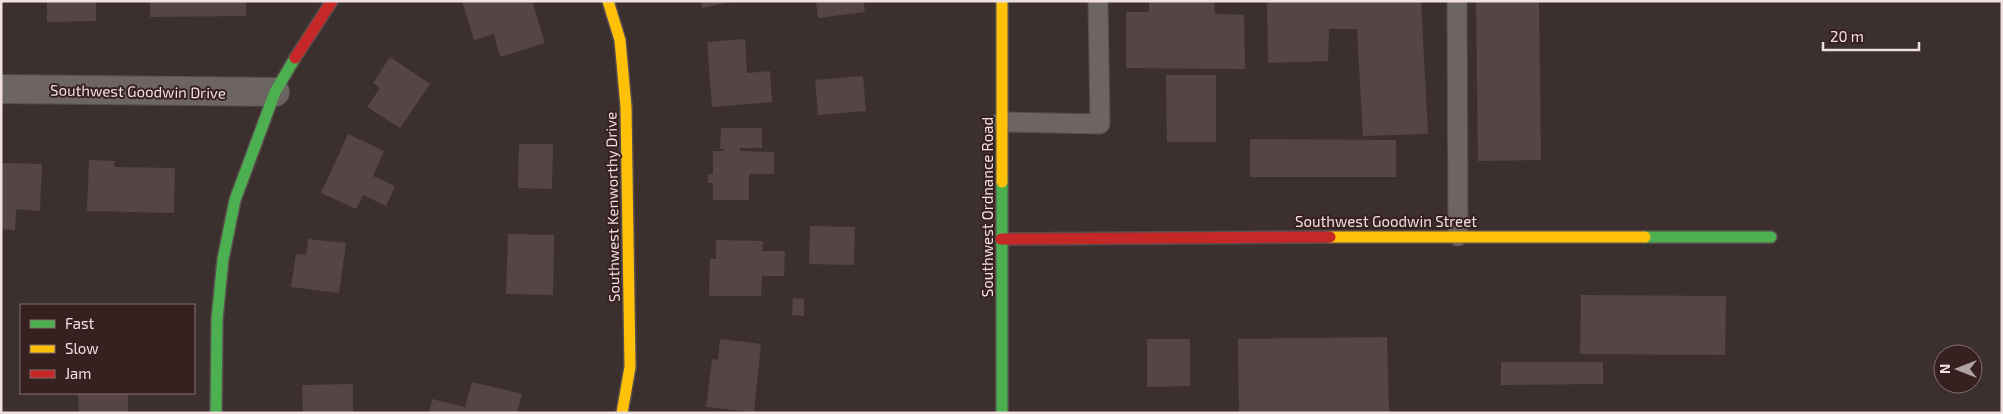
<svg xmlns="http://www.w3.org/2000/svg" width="2003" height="414" viewBox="0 0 2003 414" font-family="'Exo 2',sans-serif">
  <rect width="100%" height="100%" fill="#3c302f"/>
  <path fill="#574545" d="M47,1H96V21L47,22Z
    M150,1H246V16L150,17Z
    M462,1H532L545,43L500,57L494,34L474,40Z
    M701,1H730V2L702,8Z
    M816,1H863L865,12L818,18Z
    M1149,1H1214L1215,14L1244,15L1245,69L1126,68V12H1149Z
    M1267,1H1421L1428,134L1363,136L1357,29H1329L1328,61L1268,63Z
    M1476,1H1539L1541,160L1478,161Z
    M745,39L747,73L770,71L772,102L712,107L707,42Z
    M390,57L430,84L400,128L367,107L380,88L373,83Z
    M1166,75H1216V142H1167Z
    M863,76L866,111L818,115L815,80Z
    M721,128H762V148H740V151L774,152V174H749V200H713V183H708V174H713V151H724V149H720Z
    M348,134L384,151L373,176L395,186L386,206L363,195L356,209L321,193Z
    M1250,139L1396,140V177H1250Z
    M519,144H553L552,189L518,188Z
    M89,160L115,161L114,167L175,168L174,213L87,211Z
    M1,163L42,164L40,211L16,209L15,230L1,229Z
    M810,226L855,227L854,265L809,264Z
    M508,234L554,235L553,295L506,294Z
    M308,239L346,243L339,293L291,287L296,254L306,255Z
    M716,240L763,241L762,251H785L784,276H762L761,296H709L710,259H716Z
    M1581,295L1726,296L1725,355L1580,354Z
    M793,298L804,299V316L792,315Z
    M1387,337L1389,413H1239L1238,339Z
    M720,339L761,344L754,412L706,407L712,359L718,360Z
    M1147,339H1190V386L1147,387Z
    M1501,362H1603V384L1501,385Z
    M472,382L522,394L517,413H429L432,399L465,407Z
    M353,384V413H303L302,385Z
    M78,393H128V413H79Z"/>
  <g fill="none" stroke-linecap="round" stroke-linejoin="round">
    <g stroke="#584d4d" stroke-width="21">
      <path id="lane" d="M1457,1L1458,236
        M1001,122L1100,124L1098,1"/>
    </g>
    <g stroke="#584d4d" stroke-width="30">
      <path id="street" d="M1,89L275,92"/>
    </g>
    <g stroke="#584d4d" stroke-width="14">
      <path id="fast" d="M1002,182V413
        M1645,237H1771
        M216,413L217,319L223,259L235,200L275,92L295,58"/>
    </g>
    <g stroke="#584d4d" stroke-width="14">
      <path id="slow" d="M608,1L620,40L626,107L630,367L622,413
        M1002,1V182
        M1330,237H1645"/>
    </g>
    <g stroke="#584d4d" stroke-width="14">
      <path id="jam" d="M295,58L332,1
        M1001,239L1330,237"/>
    </g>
    <use href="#lane" stroke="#6d6464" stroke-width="19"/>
    <use href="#street" stroke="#6d6464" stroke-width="28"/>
    <use href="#fast" stroke="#4caf50" stroke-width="11"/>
    <use href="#slow" stroke="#ffc107" stroke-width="11"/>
    <use href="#jam" stroke="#c62828" stroke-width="11"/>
  </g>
  <g text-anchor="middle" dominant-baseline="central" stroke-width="4" stroke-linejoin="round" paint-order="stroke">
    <g font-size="15" fill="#f0e1e0" stroke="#372120">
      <text transform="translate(138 91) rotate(1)">Southwest Goodwin Drive</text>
      <text transform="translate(612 207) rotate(-91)">Southwest Kenworthy Drive</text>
      <text transform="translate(987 207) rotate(-90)">Southwest Ordnance Road</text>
      <text x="1386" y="221">Southwest Goodwin Street</text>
    </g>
  </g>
  <rect width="2003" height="414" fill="none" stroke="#f0e1e0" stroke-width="5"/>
  <rect x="20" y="304" width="175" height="90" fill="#372120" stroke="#816e6d"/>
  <rect x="30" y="320" width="25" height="8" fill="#4caf50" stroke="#816e6d"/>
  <text x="65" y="329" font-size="15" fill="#f0e1e0">Fast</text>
  <rect x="30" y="345" width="25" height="8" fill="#ffc107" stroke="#816e6d"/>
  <text x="65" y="354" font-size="15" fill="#f0e1e0">Slow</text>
  <rect x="30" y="370" width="25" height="8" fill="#c62828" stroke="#816e6d"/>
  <text x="65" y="379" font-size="15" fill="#f0e1e0">Jam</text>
  <g transform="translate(1958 369) rotate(270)"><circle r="24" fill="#372120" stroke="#816e6d"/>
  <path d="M0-4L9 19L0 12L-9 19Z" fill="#b1a3a2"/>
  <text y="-8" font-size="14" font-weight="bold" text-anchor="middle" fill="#f0e1e0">N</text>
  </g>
  <path d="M1823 42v8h96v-8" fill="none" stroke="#f0e1e0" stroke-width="2.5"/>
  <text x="1830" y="42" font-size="15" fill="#f0e1e0" stroke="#372120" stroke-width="4" paint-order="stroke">20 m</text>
</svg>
